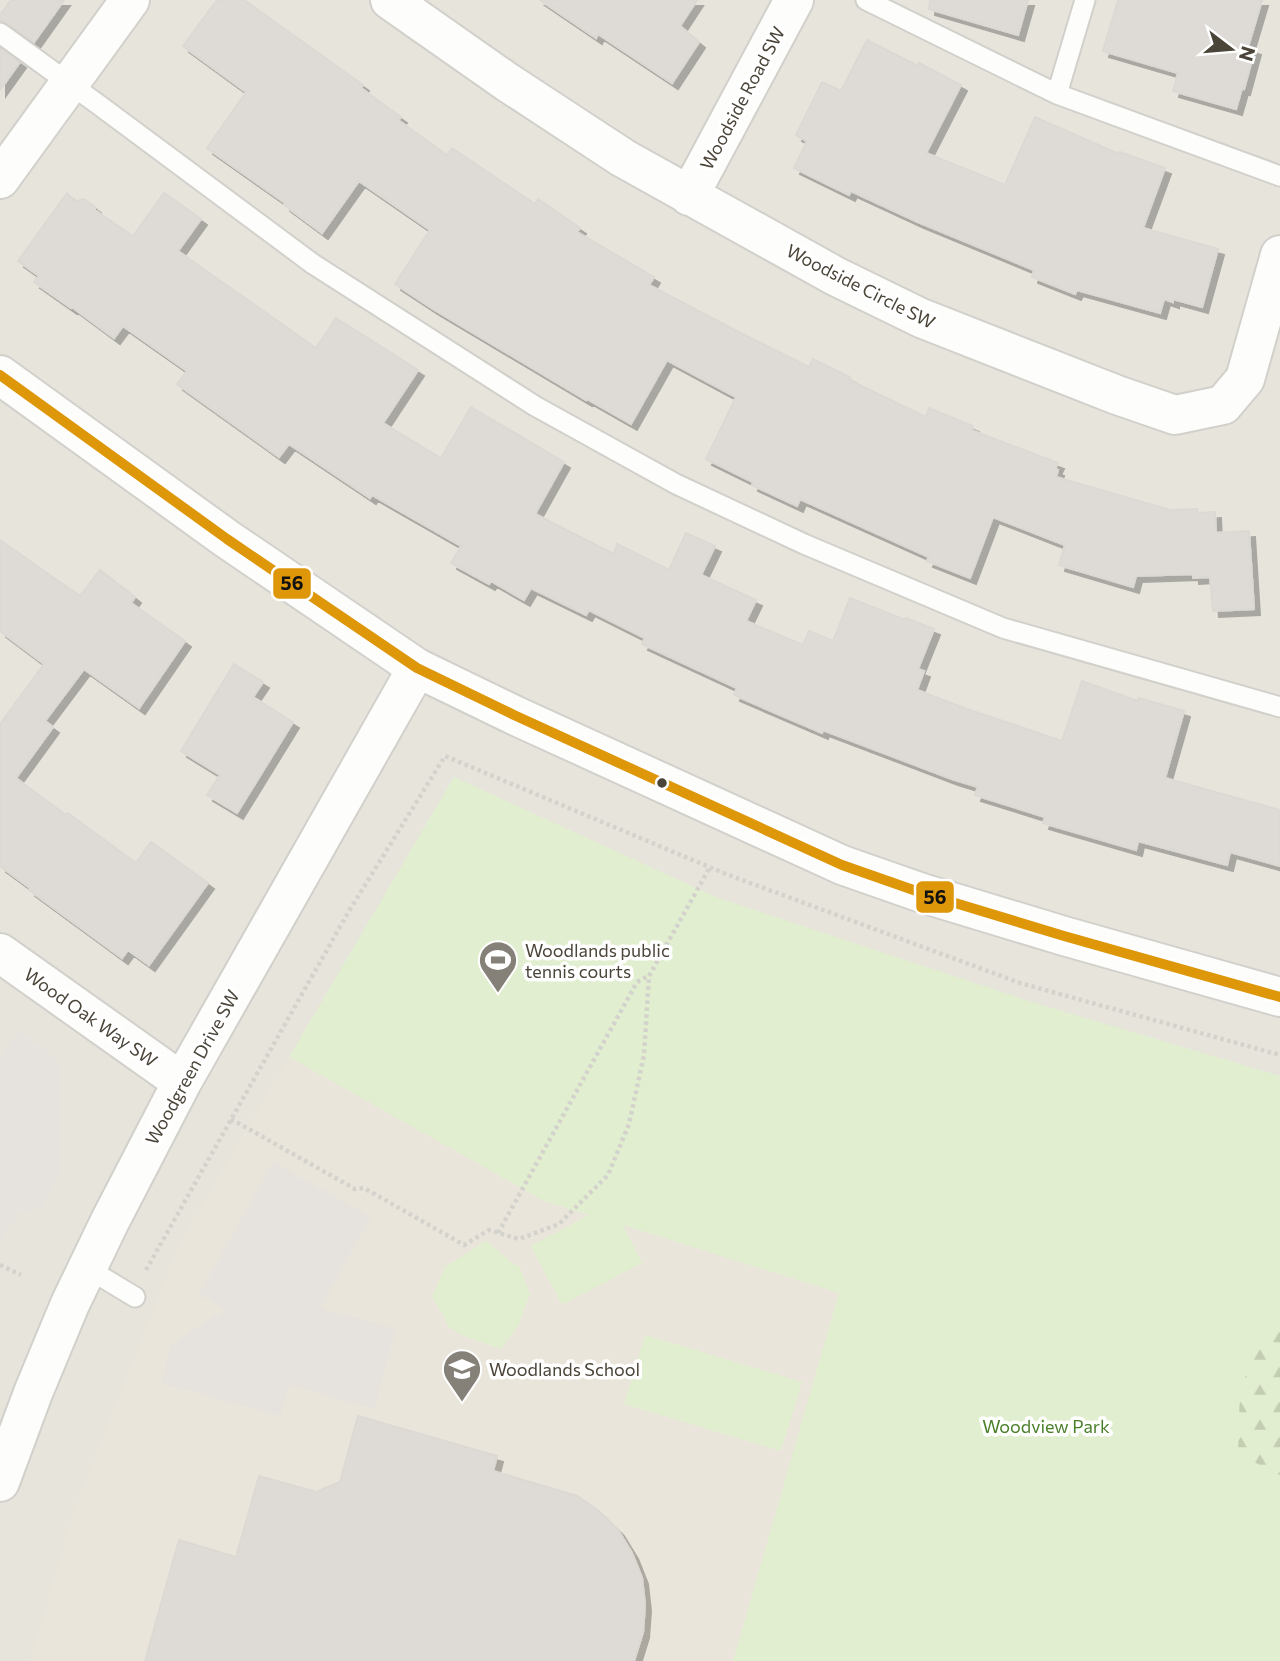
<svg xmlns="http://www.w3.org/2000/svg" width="1280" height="1661" viewBox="0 0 1280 1661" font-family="Commissioner,sans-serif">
  <defs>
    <pattern id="forest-firs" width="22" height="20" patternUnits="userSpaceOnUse" patternTransform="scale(1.75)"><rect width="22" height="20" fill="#e1eecf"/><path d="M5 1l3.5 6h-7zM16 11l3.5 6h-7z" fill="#c3cdb2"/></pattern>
    <filter id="shadow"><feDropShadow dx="6" dy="6" stdDeviation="0" flood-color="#0004"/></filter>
  </defs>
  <rect width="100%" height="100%" fill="#f4f2ee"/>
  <path fill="#e7e4dc" d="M0,0H1280V1661H0Z"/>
  <path fill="#eae5da" d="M289,1057L544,1201L840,1293L733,1661H31L73,1513L180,1243Z"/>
  <path fill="#e1eecf" d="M454,777L716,897L1035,1003L1280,1076V1661H733L839,1293L623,1225L642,1263L562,1305L531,1246L589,1215L544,1201L289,1057Z
    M486,1241L515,1265H519L530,1294L518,1326L501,1349L464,1336L449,1327L432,1296L445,1267Z
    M645,1335L802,1382L781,1451L624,1404Z"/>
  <path fill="url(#forest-firs)" d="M1280,1321V1475L1238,1454L1240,1387L1269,1328Z"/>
  <path fill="#e6e3df" d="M19,1030L57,1060L60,1078L59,1157L62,1169L42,1208L19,1212L0,1243V1059Z
    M273,1162L371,1217L320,1308L396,1329L374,1409L290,1385L280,1416L161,1383L171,1345L225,1310L199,1294Z"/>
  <path fill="#dedbd6" stroke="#dcd9d4" stroke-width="2" filter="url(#shadow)" d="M11,0H64L34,42L7,23L0,21V15Z
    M217,0H244L363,85L361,88L401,117L398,120L447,155L452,148L535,204L538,199L580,228L577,232L654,277L649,285L733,329L809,367L813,359L850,377L849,380L926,417L929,408L973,426L971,430L1058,463L1055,469L1058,470L1056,477L1170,510L1197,509L1198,513L1215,512L1216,533L1249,531L1254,609L1213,611L1210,577L1193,578V574L1136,576L1133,587L1059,565L1065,545L993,517L970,578L927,561L929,557L800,499L797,506L752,485L753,482L706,459L736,397L667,360L631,424L587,399L586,400L433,309L395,284L430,230L359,181L322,233L284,205L285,203L207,148L246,92L183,46Z
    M540,0H697L680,26L699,42L672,83L598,34L596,38Z
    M930,0H1028L1018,35L929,9Z
    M1118,0H1262L1248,47L1255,49L1244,89L1242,88L1236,109L1173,91L1178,73L1103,51Z
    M867,40L918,66L919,63L961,85L926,153L1005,185L1035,117L1119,154L1120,152L1165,168L1143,228L1218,249L1202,307L1173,299V302L1164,299L1160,313L1077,290L1075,294L1032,277L1034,270L918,222L851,191L849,195L794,168L807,141L796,135L822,82L841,91Z
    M0,48L20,62L0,90Z
    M67,193L75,202L84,199L95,207V210L133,236L164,193L201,219L178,251L316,348L336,318L418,370L383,423L441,458L471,407L564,462L535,514L614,554L617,544L669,570L686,533L715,546L701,575L756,600L746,621L803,645L809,631L833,641L850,598L905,620L906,618L934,629L918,669L924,671L917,690L967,709L1062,741L1082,681L1138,701L1139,698L1184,711L1165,778L1280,810V866L1230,852L1227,865L1138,841L1136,850L1043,823L1045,817L975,795L978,787L952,779L823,730L822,733L734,695L737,688L642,644L645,638L589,610L586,615L531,588L524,600L491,581L489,584L451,563L461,546L372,495L370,498L289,444L279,457L177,384L187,371L123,326L114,338L72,307L71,308L34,282L39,276L18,261Z
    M0,540L80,596L100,570L135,597L131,603L185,641L139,708L84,669L45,721L53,727L16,778L66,815L68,813L136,863L151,842L208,883L149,965L128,950L122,958L29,890L30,888L0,866V724L44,664L0,631Z
    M234,664L263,682L253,697L293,722L237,813L207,795L220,775L181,751Z
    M358,1416L497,1456L493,1471L577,1496L599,1511L618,1530L632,1553L642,1578L645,1605L643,1632L634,1661H145L179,1540L236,1557L259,1476L316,1492L340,1482Z"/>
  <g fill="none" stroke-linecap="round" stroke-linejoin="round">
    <g stroke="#d2d0cb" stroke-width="23">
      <path id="service" d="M866,0L1057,94L1280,176
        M0,33L99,105L313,264L535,406L676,484L804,544L1003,628L1280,707
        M1057,94L1085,0
        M87,1268L135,1297"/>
    </g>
    <g stroke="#d2d0cb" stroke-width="42">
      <path id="minor" d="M390,0L507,82L623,158L835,276L921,318L1117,395L1175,415L1223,405L1245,379L1280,255
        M0,179L130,0
        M689,196L794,0
        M0,953L182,1082
        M0,1482L33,1393L70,1304L110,1221L182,1082L417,668"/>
    </g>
    <g stroke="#d2d0cb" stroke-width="42">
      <path id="tertiary" d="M0,375L227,539L417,668L514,715L842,865L922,893L1064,936L1280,997"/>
    </g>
    <path stroke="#d3d2cc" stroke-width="4.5" stroke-dasharray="3.5 3.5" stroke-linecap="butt" d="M231,1119L355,1189L364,1188L464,1245L489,1230L519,1239L559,1224L608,1175L629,1124L644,1055L649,976L710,867
      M498,1233L637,982L648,976
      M0,1265L21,1275
      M146,1270L349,911L445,756L726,874L1020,983L1280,1055"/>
    <use href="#service" stroke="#fdfdfc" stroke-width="19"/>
    <use href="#minor" stroke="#fdfdfc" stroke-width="38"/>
    <use href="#tertiary" stroke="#fdfdfc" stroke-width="38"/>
    <g stroke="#fff" stroke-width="16">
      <path id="bus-1" d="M0,375L227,539L417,668L514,715L842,865L922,893L1064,936L1280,997"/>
    </g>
    <use href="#bus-1" stroke="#dd9709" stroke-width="10"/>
  </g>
  <defs>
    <g id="stadium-pin" transform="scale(2.0125)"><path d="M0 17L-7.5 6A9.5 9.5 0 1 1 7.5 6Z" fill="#868178" stroke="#fff"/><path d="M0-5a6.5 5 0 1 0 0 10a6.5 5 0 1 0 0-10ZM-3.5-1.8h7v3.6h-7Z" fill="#fff"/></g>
    <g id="school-pin" transform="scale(2.0125)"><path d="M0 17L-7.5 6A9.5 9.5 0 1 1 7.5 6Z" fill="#868178" stroke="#fff"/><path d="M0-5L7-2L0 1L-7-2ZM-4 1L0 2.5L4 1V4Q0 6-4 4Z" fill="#fff"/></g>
  </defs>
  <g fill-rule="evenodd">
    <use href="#stadium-pin" x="498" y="960"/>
    <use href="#school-pin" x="462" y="1369"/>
  </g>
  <circle fill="#4b4439" stroke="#fff" stroke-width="2.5" cx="662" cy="783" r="6"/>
  <g text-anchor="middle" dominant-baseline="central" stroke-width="7" stroke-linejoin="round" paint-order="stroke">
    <g font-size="18" fill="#4b4439" stroke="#fff">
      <text transform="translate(742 98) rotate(-62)">Woodside Road SW</text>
      <text transform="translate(861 286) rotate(27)">Woodside Circle SW</text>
      <text transform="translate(91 1017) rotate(35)">Wood Oak Way SW</text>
      <text transform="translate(192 1067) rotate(-61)">Woodgreen Drive SW</text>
    </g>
    <g font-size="18" fill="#4b4439" stroke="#fff" text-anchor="start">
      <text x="525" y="950">Woodlands public<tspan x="525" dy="21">tennis courts</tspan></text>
      <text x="489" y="1369">Woodlands School</text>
    </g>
    <g font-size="18" fill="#4a7f2a" stroke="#fff">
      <text x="1046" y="1426">Woodview Park</text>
    </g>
  </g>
  <g stroke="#fff" stroke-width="2.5">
    <rect x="272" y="567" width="40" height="33" rx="7" fill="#dd9709"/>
    <rect x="915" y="880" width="40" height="34" rx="7" fill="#dd9709"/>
  </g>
  <g font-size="19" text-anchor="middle" font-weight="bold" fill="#111">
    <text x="292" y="590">56</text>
    <text x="935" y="904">56</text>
  </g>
  <g transform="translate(1231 49) rotate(106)" stroke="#ffffff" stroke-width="5" paint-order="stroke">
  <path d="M0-5L12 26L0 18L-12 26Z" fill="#4b4439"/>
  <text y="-10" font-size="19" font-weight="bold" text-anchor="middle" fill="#4b4439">N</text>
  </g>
</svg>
